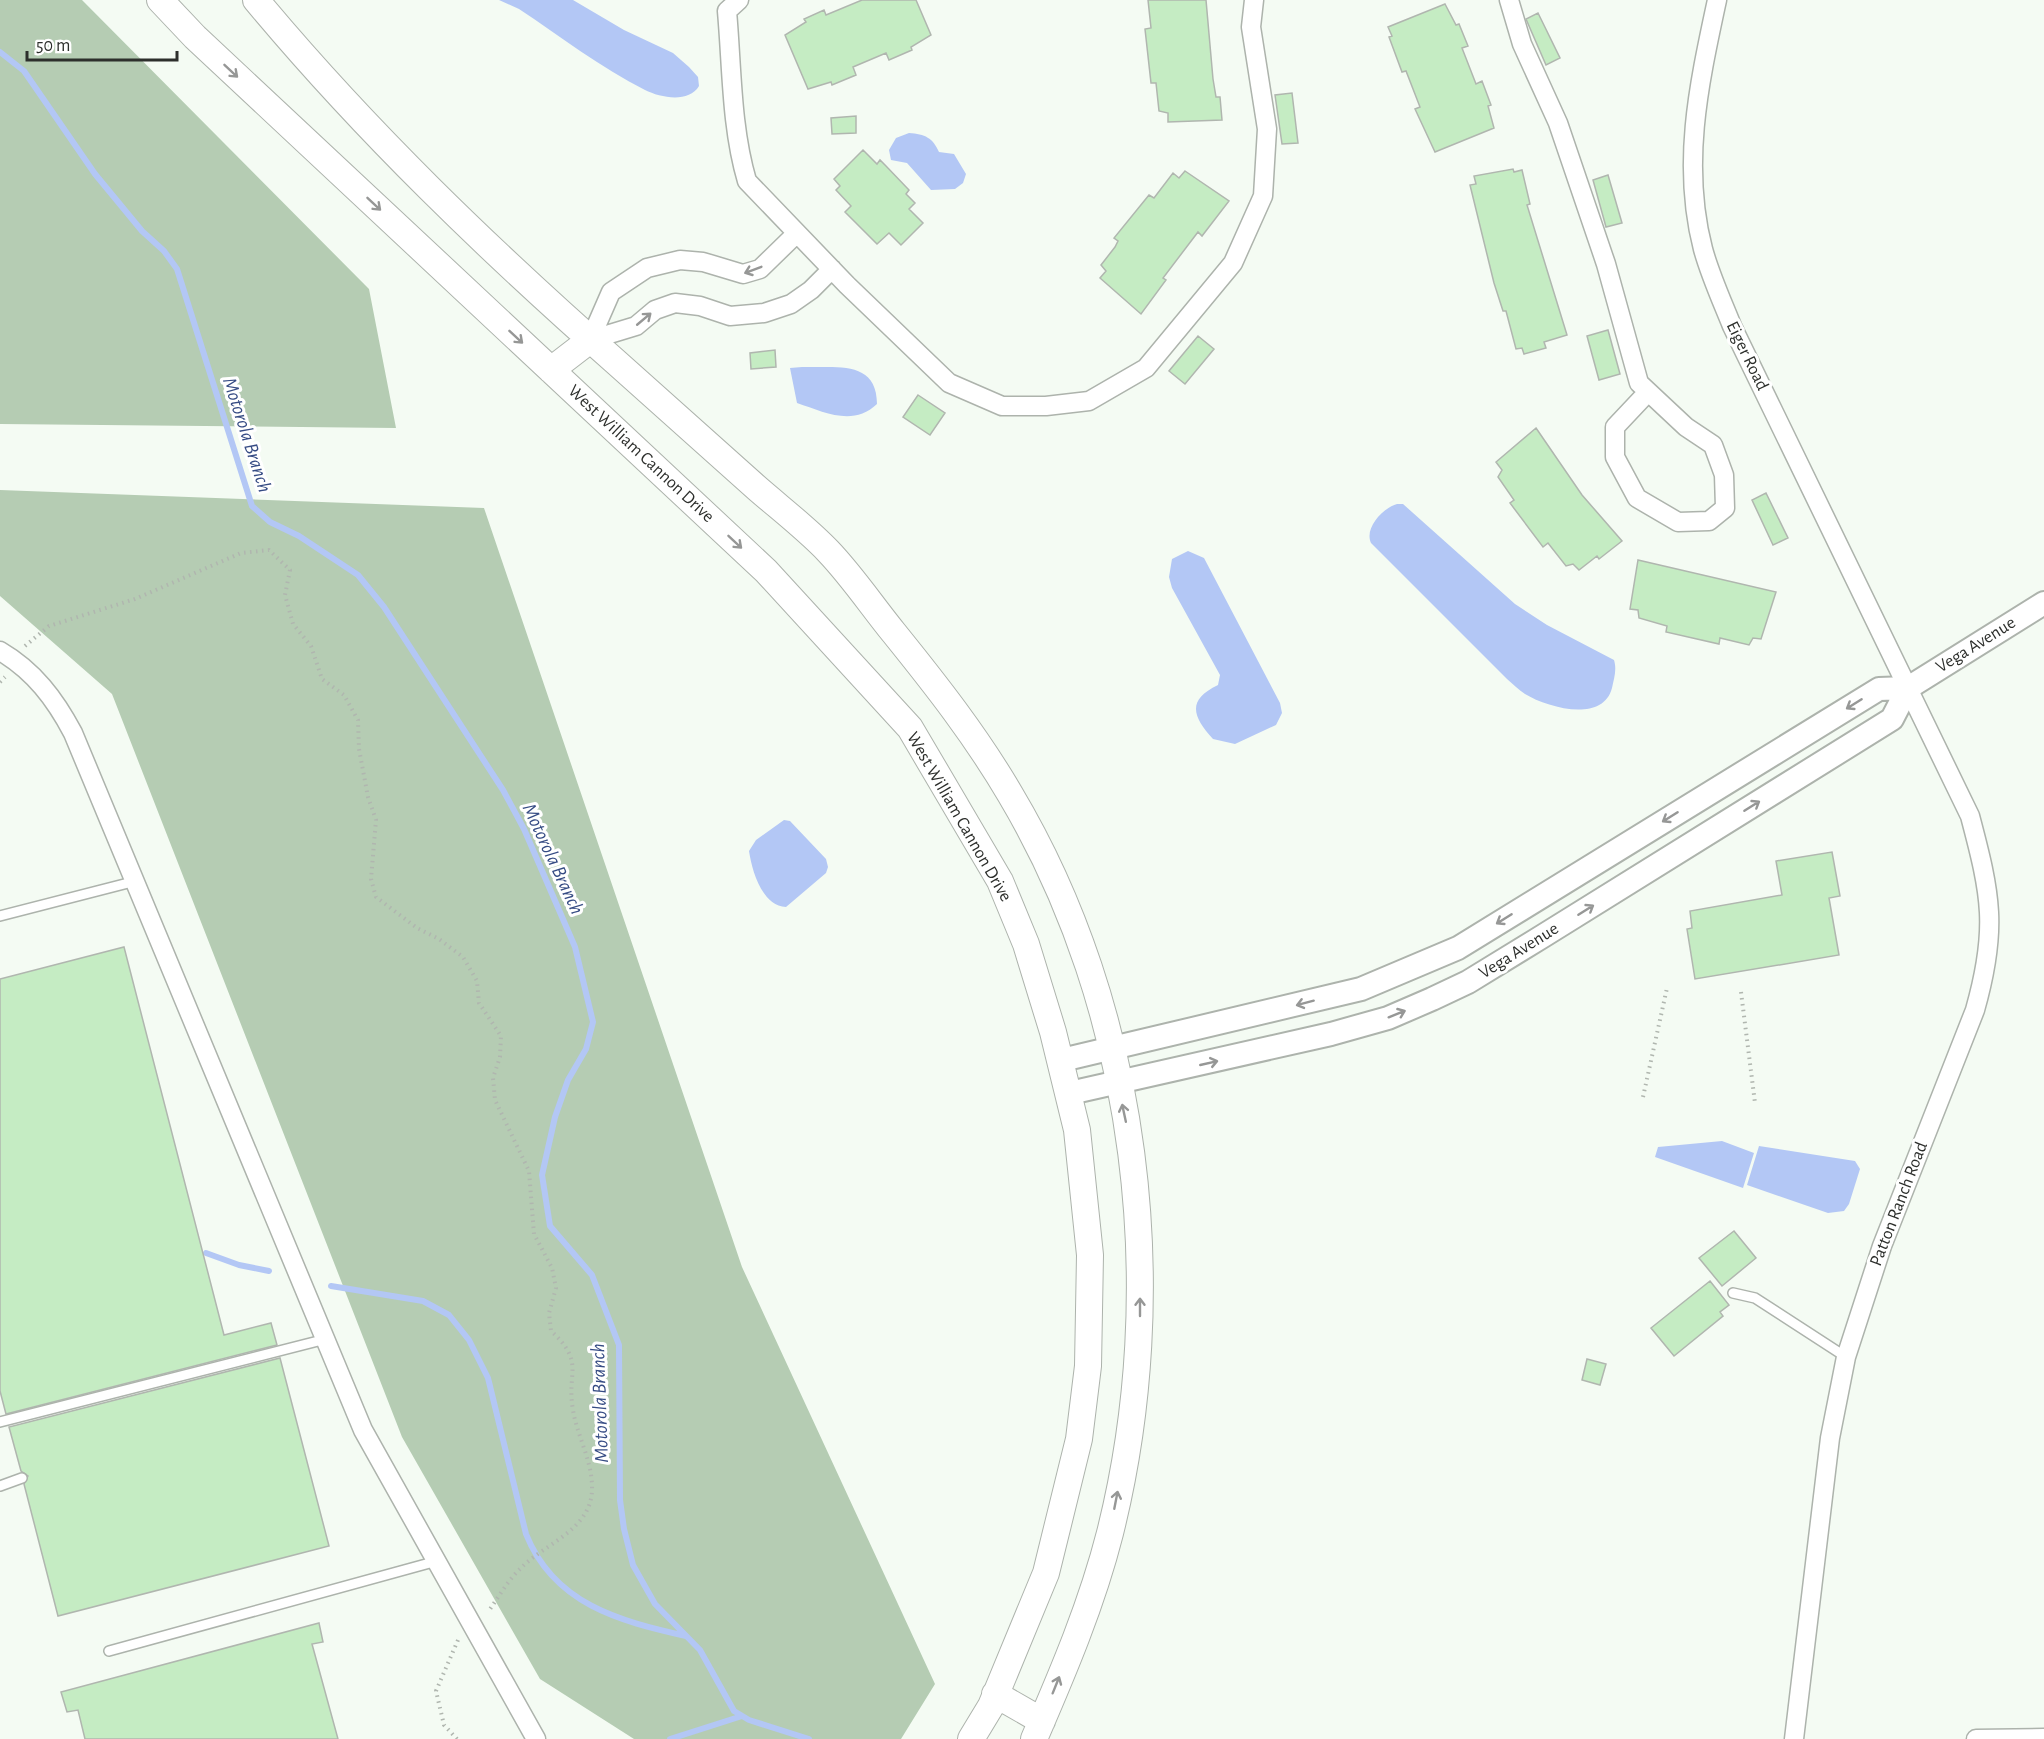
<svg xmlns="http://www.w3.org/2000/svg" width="2044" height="1739" viewBox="0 0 2044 1739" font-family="'Alegreya Sans',sans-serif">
  <rect width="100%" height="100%" fill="#f4fbf3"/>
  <path fill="#b5ccb3" d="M0,0H82L369,289L396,428L0,424Z
    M0,490L484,508L742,1267L935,1684L901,1739H634L540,1679L402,1437L112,694L0,596Z"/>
  <path fill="#b3c7f5" d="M499,0H573L624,30L673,53L689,67L698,77L699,86C689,103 661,98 645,90C601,68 560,36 519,9Z
    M909,133C925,134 933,138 939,152L954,154L966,174L963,183L955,189L931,190L907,163L891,160L889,150L896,138Z
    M802,367C835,368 877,359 877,404C853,427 824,412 797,403L790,368Z
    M1397,504H1403L1515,604L1547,625L1614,660C1617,670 1614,678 1612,688C1603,723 1548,708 1525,694C1519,690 1513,684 1507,679L1371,543C1364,528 1383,508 1397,504Z
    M1188,551L1204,558L1280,703L1282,713L1276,725L1235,744L1213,739C1192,716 1187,700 1218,685L1220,675L1172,588L1169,577L1172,559Z
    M784,820L790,821L826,859L828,867L826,873L786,907C762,906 752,871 749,851L756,840Z
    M1722,1141L1754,1153L1743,1188L1655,1157L1658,1147Z
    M1759,1146L1855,1161L1860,1169L1849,1204L1844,1211L1828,1213L1747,1185Z"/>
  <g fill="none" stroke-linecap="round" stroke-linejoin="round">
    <path stroke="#b3c7f5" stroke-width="6" d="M0,52L24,71L95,174L142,231L164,251L177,269L252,506L270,522L299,536L358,575L384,607L503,790L524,829L575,947L593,1022L586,1049L568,1080L555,1117L542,1175L550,1226L592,1275L619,1345L620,1500L624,1529L633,1565L655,1604L700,1650L734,1711L749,1720L809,1739
      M206,1253L239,1265L269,1271
      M331,1286L423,1301L449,1315L469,1340L488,1378L526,1534C554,1604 619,1621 686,1636
      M670,1739L742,1716"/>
  </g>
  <path fill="#c5ecc3" stroke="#b0b6af" stroke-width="1.5" d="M862,0H916L931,35L911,47L912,50L889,60L886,53L853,67L856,75L832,85L831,82L808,89L785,35L806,22L804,19L824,10L826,15Z
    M1148,0H1206L1213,79L1216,97H1220L1222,120L1168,122V113L1159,111L1156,83H1151L1145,29L1151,28Z
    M1445,4L1456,25L1459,24L1468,46L1462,48L1476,84L1482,81L1491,105L1488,106L1494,128L1435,152L1415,109L1420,107L1406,71L1402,72L1389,37L1392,36L1388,27Z
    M1538,13L1560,58L1546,65L1526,19Z
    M1292,93L1298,143L1282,144L1275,95Z
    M856,116V133L832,134L831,118Z
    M863,150L877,164L880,160L886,166L909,190L906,194L915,203L909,209L923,223L901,245L889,233L877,244L845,212L851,206L836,190L840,186L834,179Z
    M1513,169L1514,172L1522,170L1530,204L1527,205L1567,335L1544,342L1546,348L1524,354L1522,348L1516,349L1506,311H1503L1494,283L1470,185L1476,184L1474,176Z
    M1185,171L1229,201L1202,236L1198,232L1163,278L1166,280L1141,314L1100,278L1106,271L1101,265L1115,247L1118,241L1114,238L1149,195L1154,198L1173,173L1179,178Z
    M1608,175L1622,223L1606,227L1593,180Z
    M1608,330L1620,374L1599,380L1587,336Z
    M1198,336L1214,349L1185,384L1169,371Z
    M775,350L776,367L751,369L750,353Z
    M918,395L945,413L930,435L903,417Z
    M1536,428L1582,495L1622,541L1599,559L1597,556L1579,570L1573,564L1566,566L1548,543L1543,547L1510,503L1514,500L1498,477L1502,470L1496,462Z
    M1766,493L1788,538L1773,545L1752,500Z
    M1638,560L1776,592L1761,639L1753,638L1749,645L1720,638L1719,644L1666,632L1667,626L1639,618L1638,610L1630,609Z
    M1832,852L1840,896L1829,898L1839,955L1695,979L1687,929L1692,928L1690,911L1782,895L1776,861Z
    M124,947L224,1335L271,1323L277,1345L6,1414L0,1391V979Z
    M1734,1231L1756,1258L1722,1286L1699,1258Z
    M1710,1281L1729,1305L1720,1312L1723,1316L1674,1356L1651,1328Z
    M280,1358L329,1546L58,1616L24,1484L28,1476L21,1471L9,1427Z
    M1587,1359L1606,1364L1600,1385L1582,1380Z
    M319,1623L323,1642L312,1644L338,1739H85L78,1710L67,1712L61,1692Z"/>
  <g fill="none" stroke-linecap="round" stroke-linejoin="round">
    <g stroke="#adb3ac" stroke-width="12">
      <path id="service" d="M0,916L136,881
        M1733,1293L1755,1298L1846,1357
        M0,1422L326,1339
        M0,1486L22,1478
        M109,1651L437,1561"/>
    </g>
    <g stroke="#adb3ac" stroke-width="21">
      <path id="minor" d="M739,0L727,11C732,67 731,127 747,181L847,285L949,383L1002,406H1046L1089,401L1146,368L1233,263L1263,196L1267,129L1251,27L1254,0
        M1509,0L1522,44L1558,123L1606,264L1639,383L1686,427L1713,445L1724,475L1725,508L1709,521L1678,522L1637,498L1615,457V427L1648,392
        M1717,0C1699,84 1681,164 1703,249C1710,275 1722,301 1732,326L1970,816C1991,895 1998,929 1975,1010L1882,1246L1846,1357L1830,1438L1794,1739
        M590,340L636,326L655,310L675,303L700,306L730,316L764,313L791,304L811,290L832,269
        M590,340L611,292L647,268L680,260L703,262L743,274L760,269L797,233
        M0,651C34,671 55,699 73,733L363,1430L536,1739
        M1976,1739L2044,1738"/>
    </g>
    <g stroke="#adb3ac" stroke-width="26">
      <path id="tertiary" d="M1062,1060L1361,989L1458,948L1879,689L1908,688L2044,603
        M1070,1093L1331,1034L1388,1018L1432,999L1468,982L1543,936L1892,719L1908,688"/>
    </g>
    <g stroke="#adb3ac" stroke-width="28">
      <path id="secondary" d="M160,0L195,37L766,571L910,728L1000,881L1026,944L1053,1032L1077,1130L1090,1255L1088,1366L1079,1439L1046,1573L991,1706L971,1739
        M256,0C366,132 489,250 617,363C664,405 711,447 758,489C781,509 807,529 828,551C852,576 872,606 894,633C936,685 976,736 1010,794C1139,1010 1171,1290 1110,1533C1092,1604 1063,1672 1034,1739
        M551,370L590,340
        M995,1694L1042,1721"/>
    </g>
    <path stroke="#b0b6af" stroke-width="4" stroke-dasharray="1.5 4.5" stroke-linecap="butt" d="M25,646L49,626L135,599L241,553L269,550L290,570L285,595L293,624L311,646L322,679L344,695L358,720L359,749L368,797L376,820L371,879L376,897L417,928L439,939L463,957L477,981L479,1003L501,1036L500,1057L493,1078L495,1100L529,1171L534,1234L552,1268L556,1288L549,1313L551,1331C586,1363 566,1372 573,1410C577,1436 593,1462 592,1490C591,1530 544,1544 521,1568C508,1580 498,1598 488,1612
      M0,682L5,677
      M1741,992L1755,1103
      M1643,1097L1667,988
      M457,1739L444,1725L436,1691L458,1640"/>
    <use href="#service" stroke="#fff" stroke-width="9"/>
    <use href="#minor" stroke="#fff" stroke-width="18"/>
    <use href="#tertiary" stroke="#fff" stroke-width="22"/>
    <use href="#secondary" stroke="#fff" stroke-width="26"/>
  </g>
  <defs><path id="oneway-shaft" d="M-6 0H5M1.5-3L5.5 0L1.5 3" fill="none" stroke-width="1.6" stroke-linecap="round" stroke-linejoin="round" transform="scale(1.5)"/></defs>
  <g stroke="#969796">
    <use href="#oneway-shaft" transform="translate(231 71) rotate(43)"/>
    <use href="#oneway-shaft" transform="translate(374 204) rotate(43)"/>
    <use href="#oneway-shaft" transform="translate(753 270) rotate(159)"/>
    <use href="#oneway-shaft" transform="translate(644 319) rotate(-40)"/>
    <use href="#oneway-shaft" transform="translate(516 337) rotate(43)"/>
    <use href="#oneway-shaft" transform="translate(735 542) rotate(43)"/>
    <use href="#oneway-shaft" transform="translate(1854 704) rotate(148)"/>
    <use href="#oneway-shaft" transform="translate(1752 806) rotate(-32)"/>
    <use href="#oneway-shaft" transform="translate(1670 817) rotate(148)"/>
    <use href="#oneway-shaft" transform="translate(1586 910) rotate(-32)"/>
    <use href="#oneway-shaft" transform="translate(1504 919) rotate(148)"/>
    <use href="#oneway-shaft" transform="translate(1305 1003) rotate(165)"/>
    <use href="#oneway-shaft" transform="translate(1397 1014) rotate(-22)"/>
    <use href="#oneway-shaft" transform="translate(1209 1063) rotate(-13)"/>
    <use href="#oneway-shaft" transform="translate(1124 1113) rotate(-102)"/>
    <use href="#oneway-shaft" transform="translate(1140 1307) rotate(-90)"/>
    <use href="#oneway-shaft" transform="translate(1116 1500) rotate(-79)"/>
    <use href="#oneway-shaft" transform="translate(1056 1685) rotate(-68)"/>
  </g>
  <g text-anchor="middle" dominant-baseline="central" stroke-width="6" stroke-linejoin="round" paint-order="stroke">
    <g font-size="18" fill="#2d2f2c" stroke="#fff">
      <text transform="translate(1747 356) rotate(64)">Eiger Road</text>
      <text transform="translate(641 454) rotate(43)">West William Cannon Drive</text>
      <text transform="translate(1976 645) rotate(-32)">Vega Avenue</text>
      <text transform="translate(959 817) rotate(60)">West William Cannon Drive</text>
      <text transform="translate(1519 951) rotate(-32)">Vega Avenue</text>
      <text transform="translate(1899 1204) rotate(-69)">Patton Ranch Road</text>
    </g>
    <g font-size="20" font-style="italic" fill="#364c84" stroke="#fff">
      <text transform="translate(247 435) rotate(72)">Motorola Branch</text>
      <text transform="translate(553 859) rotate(65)">Motorola Branch</text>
      <text transform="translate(600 1403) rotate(-92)">Motorola Branch</text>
    </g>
  </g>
  <path d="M27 51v9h150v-9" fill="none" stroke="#2d2f2c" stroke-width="3"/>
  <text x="36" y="51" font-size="18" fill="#2d2f2c" stroke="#ffffff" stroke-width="4.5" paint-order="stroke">50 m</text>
</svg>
